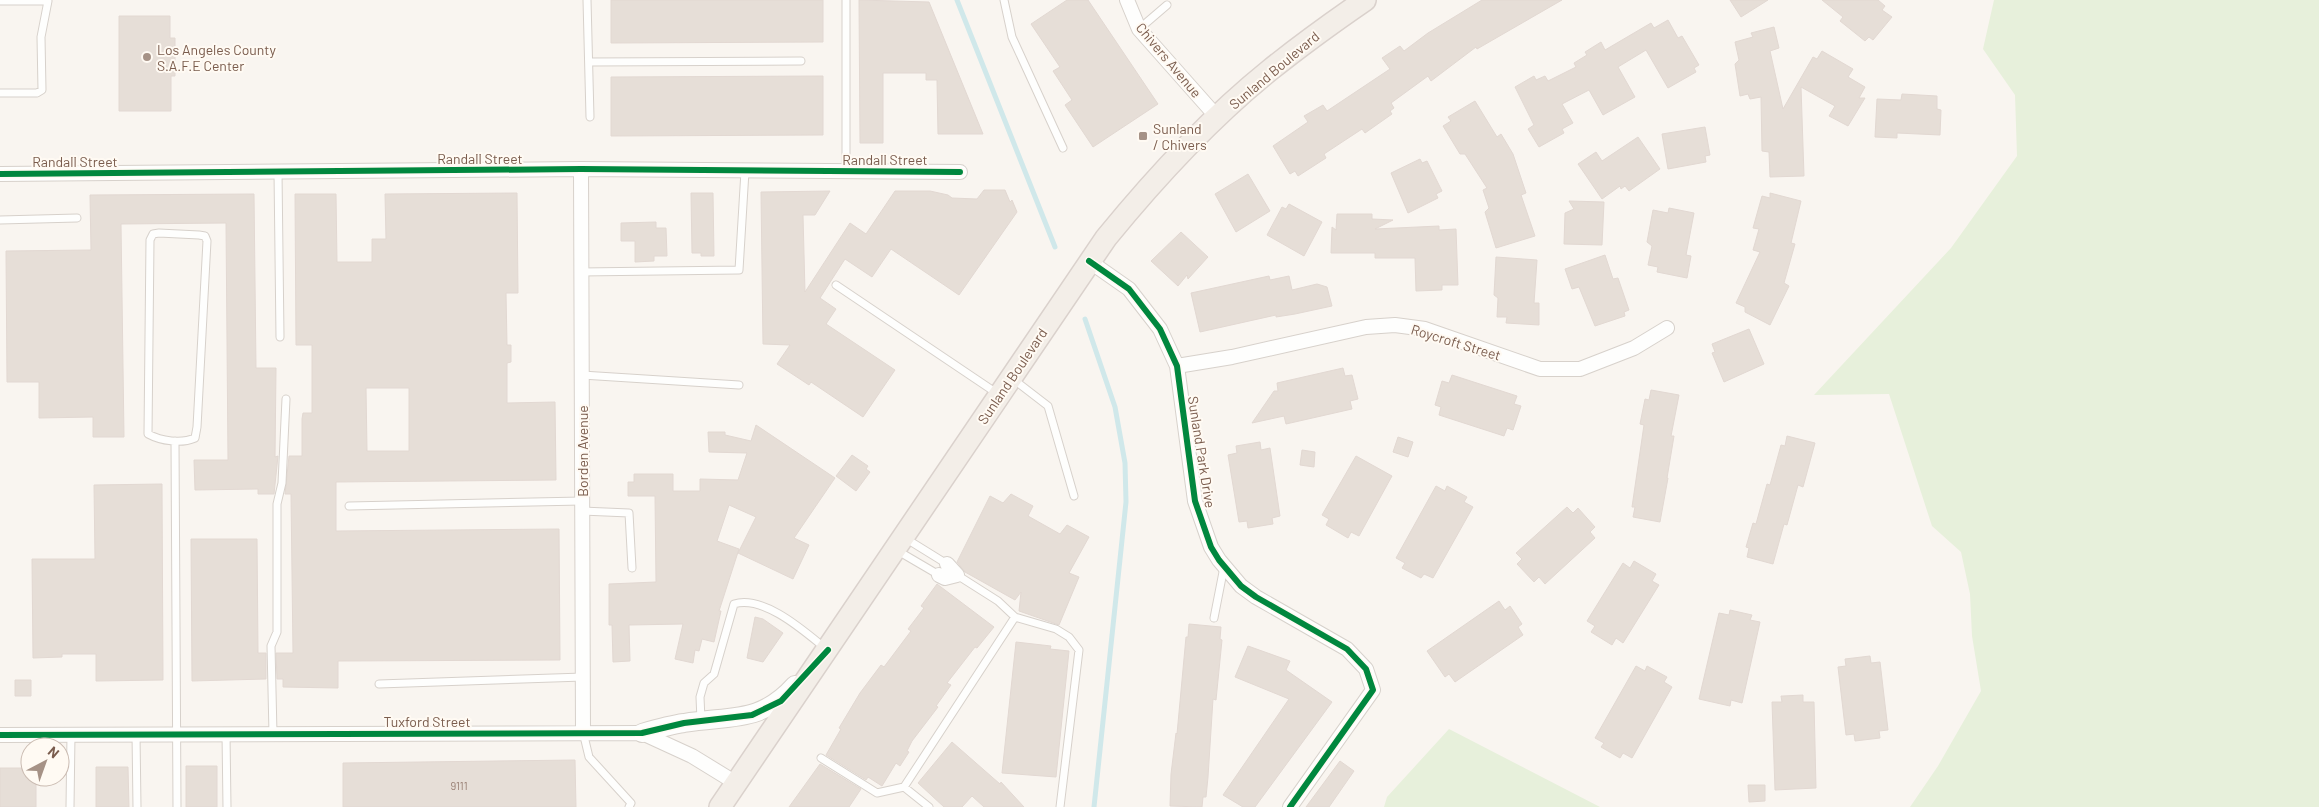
<svg xmlns="http://www.w3.org/2000/svg" width="2319" height="807" viewBox="0 0 2319 807" font-family="Barlow,sans-serif">
  <rect width="100%" height="100%" fill="#f9f5f0"/>
  <path fill="#e7f0db" d="M1994,0H2319V807H1910L1938,766L1981,691L1972,636L1970,594L1961,552L1932,526L1889,394L1814,395L1951,248L2017,156L2015,95L1983,49Z
    M1449,729L1600,807H1384L1387,797Z"/>
  <g fill="none" stroke-linecap="round" stroke-linejoin="round">
    <path stroke="#d0e8ea" stroke-width="5" d="M957,0L1055,247
      M1085,319L1115,407L1125,463L1126,502L1094,807"/>
  </g>
  <path fill="#e6ded7" stroke="#e2d8d2" fill-rule="evenodd" d="M611,0H823V42L611,43Z
    M859,0L929,2L983,134H938L937,80H926V73H883V143H860Z
    M1067,0H1088L1158,104L1093,147L1065,105L1072,100L1053,71L1060,67L1031,24Z
    M1482,0H1562L1477,49L1476,47L1431,81L1428,76L1391,103L1394,108L1390,111L1392,114L1365,133L1362,129L1324,154L1326,158L1298,176L1295,171L1290,174L1273,146L1308,122L1304,116L1323,105L1327,111L1390,69L1382,58L1400,46L1404,51L1428,33Z
    M1730,0H1768L1741,17Z
    M1822,0H1878L1885,6L1882,10L1892,17L1873,40L1869,37L1865,41L1840,21L1843,17Z
    M119,16H170V38H175V76H171V111H119Z
    M1668,20L1678,38L1682,36L1699,65L1694,68L1696,72L1668,88L1646,50L1618,67L1635,97L1603,115L1589,90L1562,104L1573,123L1562,129L1564,133L1539,147L1528,129L1534,125L1515,87L1534,76L1536,80L1545,76L1548,81L1576,67L1574,63L1587,55L1585,52L1601,42L1605,50L1651,23L1654,28Z
    M1774,27L1779,48L1770,51L1783,109L1813,57L1817,59L1822,51L1853,69L1848,77L1865,87L1859,98H1865L1848,126L1829,116L1835,106L1801,87L1804,176L1770,177L1769,152L1762,151L1761,97L1750,99L1748,94L1740,96L1735,64L1739,60L1735,42L1753,37L1751,33Z
    M823,76V135L611,136V77Z
    M1902,94L1937,96V109L1941,110L1940,135L1897,133V138L1875,137L1877,99L1901,100Z
    M1475,101L1497,137L1501,134L1513,154L1526,193L1521,195L1535,236L1496,248L1485,212L1489,208L1483,190L1487,188L1465,154H1460L1443,126L1451,121L1448,117Z
    M1705,127L1710,155L1705,156L1706,162L1668,169L1662,134Z
    M1638,137L1660,169L1629,191L1625,186L1621,189L1620,186L1602,199L1578,164L1596,152L1602,161Z
    M1420,159L1422,163L1427,161L1442,191L1436,194L1438,198L1408,213L1391,173Z
    M1248,174L1270,211L1236,232L1215,194Z
    M984,190H1005L1010,202L1012,200L1017,212L959,295L891,249L872,277L845,259L820,298L836,309L826,324L895,370L863,417L811,382L809,385L777,364L790,345L763,344L761,192L830,191L815,215H803L805,292L850,223L866,234L895,191H930L948,195L952,198L977,199Z
    M517,193L518,293H506L507,345H511V362L507,363V403L555,402L556,480L336,482V531L559,529L560,660L338,661V688L283,687V679H277L276,653H293L291,494H285L289,456H302V419L303,413H312V345H296L295,194H336L337,262H372V239H386L385,194ZM366,388H409V451H367Z
    M691,193H713L714,256H701V253H692Z
    M1770,193L1801,201L1791,243L1795,244L1784,283L1789,286L1770,325L1745,312V307L1736,303L1760,252L1753,250L1759,229L1753,228L1762,196L1770,198Z
    M254,194L256,368H276L275,457L278,456L274,494H258V489L195,490L194,460H228L226,223L121,224L124,437H93V417L39,418V382H7L6,251L91,250L90,195Z
    M1569,201L1604,202L1602,245L1564,244L1565,213L1574,209Z
    M1289,204L1322,222L1304,256L1267,235L1282,207L1286,209Z
    M1669,208L1694,213L1686,255L1691,256L1687,278L1657,272L1658,267L1648,265L1652,246L1647,242L1653,210L1668,213Z
    M1337,214H1372V219L1393,220L1375,229L1439,226V230L1456,229L1458,285H1442V290L1416,291L1415,258H1375V253H1331L1332,227L1336,230Z
    M656,222V228H666L667,256H654V261L635,262V241H621V223Z
    M1181,232L1208,257L1188,279L1187,275L1178,286L1151,261Z
    M1605,255L1613,279L1618,278L1629,310L1624,312L1625,316L1595,326L1579,287L1572,289L1565,269Z
    M1496,257L1537,260L1534,303H1539V325L1506,323L1507,317H1497L1498,298L1494,295Z
    M1269,276L1270,280L1289,276L1292,290L1317,284L1327,287L1332,306L1295,314L1276,317V315L1200,332L1191,293Z
    M1749,329L1764,364L1724,382L1712,353L1715,352L1712,344Z
    M1343,368L1345,376L1352,375L1358,399L1350,401L1352,409L1286,424L1284,416L1252,423L1274,391H1278L1277,383Z
    M1452,375L1517,396L1514,404L1521,406L1513,430L1507,428L1504,436L1439,415L1441,407L1435,405L1442,381L1449,383Z
    M1651,390L1679,395L1671,436H1674L1667,478H1668L1660,522L1633,517L1635,507H1632L1644,425L1640,424L1645,399L1649,400Z
    M756,425L835,478L794,538L809,545L793,579L738,553L756,517L729,505L717,541L739,549L719,611H721L714,642L702,639L699,651L695,650L693,663L675,659L683,624L629,625L630,661L613,662L612,625H609V584L656,582L655,496H628V482H634V474H673V491H700V479L738,480L747,453L709,452L708,432H725V435L751,441Z
    M1787,436L1815,443L1803,487L1798,485L1787,525L1784,524L1773,564L1747,557L1749,548L1746,547L1753,523L1756,524L1767,484L1770,485L1781,445L1785,446Z
    M1398,437L1413,442L1408,457L1393,452Z
    M1260,442L1261,450L1270,448L1280,516L1272,518L1273,524L1248,528L1247,521L1239,522L1228,455L1237,453L1236,446Z
    M1302,450L1315,452L1314,467L1300,465Z
    M852,455L868,466L866,469L870,472L856,491L836,476Z
    M1356,456L1392,476L1359,536L1351,532L1348,538L1326,525L1329,519L1322,515Z
    M162,484L163,680L96,681V654H62V657L33,658L32,559H95L94,485Z
    M1436,486L1445,491L1447,486L1467,497L1464,502L1473,507L1433,578L1424,574L1421,578L1402,568L1405,563L1396,558Z
    M1011,494L1033,506L1028,516L1060,534L1067,525L1089,537L1069,573L1079,577L1059,625L1019,611L1021,592L1015,600L965,572L957,562L990,496L1003,503Z
    M1567,507L1573,513L1578,508L1595,527L1590,532L1595,538L1545,584L1539,577L1534,582L1517,564L1522,559L1516,553Z
    M191,539H257L258,653H266V679L192,681Z
    M1634,561L1656,574L1652,581L1659,585L1623,643L1616,638L1612,645L1591,632L1595,626L1587,621L1623,563L1630,568Z
    M937,584L994,627L977,648L975,647L947,683L951,685L936,706L938,707L912,741L907,751L909,752L900,766L896,763L882,786L868,777L866,780L826,755L841,729L839,728L860,693L881,665L884,667L911,631L908,629L924,608L921,606Z
    M1499,601L1505,610L1510,606L1522,624L1518,627L1523,635L1455,682L1449,674L1445,677L1427,651Z
    M1730,610L1752,615L1750,620L1760,622L1742,703L1731,700L1730,706L1699,699L1719,613L1729,615Z
    M755,617L763,619L783,633L763,662L747,658Z
    M1189,624L1221,627L1220,639L1222,640L1216,700L1213,699L1208,777L1206,797H1203L1202,807L1170,806L1171,774L1176,733L1177,734L1186,637H1188Z
    M1016,642L1051,646L1050,649L1069,651L1056,777L1002,773Z
    M1248,646L1290,661L1286,670L1332,702L1255,807H1243L1223,795L1289,699L1235,677Z
    M1870,656L1871,663L1880,662L1888,730L1879,731L1880,738L1855,741L1854,734L1846,735L1838,667L1846,666L1845,659Z
    M1636,666L1645,671L1647,666L1667,677L1664,682L1672,687L1632,758L1623,753L1620,758L1601,747L1604,743L1595,738Z
    M15,680H31V696H15Z
    M1803,695V702H1814L1816,788L1775,790L1772,702H1782L1781,696H1783Z
    M952,742L1000,784L1001,782L1024,807H984L972,796L962,807H944L918,783Z
    M575,760L576,807H343V763Z
    M1340,761L1354,771L1329,807H1306Z
    M820,764L861,789L849,807H789Z
    M186,766H217V807H186Z
    M96,767H128L129,807H96Z
    M0,768H30V777H36V807H0Z
    M1748,785H1765V801L1749,802Z"/>
  <g fill="none" stroke-linecap="round" stroke-linejoin="round">
    <g stroke="#d7d1cb" stroke-width="9">
      <path id="service" d="M587,0L590,117
        M1004,0L1012,37L1063,148
        M0,1H48L41,37L42,90L37,93H0
        M1139,29L1167,5
        M589,62L801,61
        M846,171V0
        M278,172L280,337
        M0,220L77,218
        M159,233L199,235L205,236L207,241L197,427L195,438C181,444 161,441 148,434L150,240L153,234Z
        M581,272L739,270L745,171
        M836,285L998,394
        M582,375L739,385
        M1013,379L1048,406L1074,496
        M175,441L177,807
        M349,506L582,501
        M582,511L629,513L632,568
        M905,538L947,564
        M898,551L939,575
        M957,575L998,601L1015,617L1056,629L1069,637L1079,650L1060,807
        M1214,618L1224,567
        M379,684L583,677
        M701,720L700,697L704,683L714,674L734,604C764,595 804,631 825,648
        M583,732L589,757L631,803L629,807
        M136,734L137,807
        M226,734L227,807
        M273,734L271,646L277,632V504L282,483L286,399
        M821,758L877,793L904,787L929,807
        M904,787L1015,617
        M70,807L71,735"/>
    </g>
    <g stroke="#d7d1cb" stroke-width="16">
      <path id="minor" d="M1127,0L1139,29L1217,117
        M581,169L583,732
        M0,174L581,169L960,172
        M1089,261L1129,289L1160,329L1177,366L1195,501L1211,547L1219,560L1241,586L1256,597L1347,649L1366,669L1373,690L1290,807
        M1177,366L1232,357L1366,327L1395,325L1425,329L1540,369H1580L1634,348L1667,328
        M939,575L945,578L957,575L947,564
        M0,735L642,733L692,756L736,783"/>
    </g>
    <g stroke="#d7d1cb" stroke-width="20">
      <path id="tertiary" d="M642,733C656,729 670,725 684,723C731,715 760,724 795,685"/>
    </g>
    <g stroke="#dad1cc" stroke-width="24">
      <path id="primary" d="M720,807L1106,238C1155,178 1209,119 1270,70C1301,45 1333,22 1365,0"/>
    </g>
    <use href="#service" stroke="#fefefd" stroke-width="7"/>
    <use href="#minor" stroke="#fefefd" stroke-width="14"/>
    <use href="#tertiary" stroke="#fefefd" stroke-width="18"/>
    <use href="#primary" stroke="#f3eee8" stroke-width="21"/>
    <g stroke="#fffaf3" stroke-width="9">
      <path id="cycleway" d="M0,174L581,169L960,172
        M1089,261L1129,289L1160,329L1177,366L1195,501L1211,547L1219,560L1241,586L1256,597L1347,649L1366,669L1373,690L1290,807
        M0,735L642,733L684,723L752,715L781,701L828,650"/>
    </g>
    <use href="#cycleway" stroke="#00873e" stroke-width="6"/>
  </g>
  <g fill="#a69286" stroke="#fffaf3" stroke-width="2">
    <circle cx="147" cy="57" r="5"/>
    <rect x="1138" y="131" width="10" height="10" rx="2.5"/>
  </g>
  <g text-anchor="middle" dominant-baseline="central" stroke-width="4" stroke-linejoin="round" paint-order="stroke">
    <g font-size="11" fill="#977e72">
      <text x="459" y="785">9111</text>
    </g>
    <g font-size="14" fill="#7a5c4d" stroke="#fffaf3" text-anchor="start">
      <text x="157" y="49">Los Angeles County<tspan x="157" dy="16">S.A.F.E Center</tspan></text>
      <text x="1153" y="128">Sunland<tspan x="1153" dy="16">/ Chivers</tspan></text>
    </g>
    <g font-size="14" fill="#7a5c4d" stroke="#fffaf3">
      <text transform="translate(1169 60) rotate(50)">Chivers Avenue</text>
      <text transform="translate(1274 70) rotate(-40)">Sunland Boulevard</text>
      <text x="480" y="158">Randall Street</text>
      <text x="885" y="159">Randall Street</text>
      <text x="75" y="161">Randall Street</text>
      <text transform="translate(1456 342) rotate(17)">Roycroft Street</text>
      <text transform="translate(1012 376) rotate(-56)">Sunland Boulevard</text>
      <text transform="translate(582 451) rotate(-90)">Borden Avenue</text>
      <text transform="translate(1202 452) rotate(81)">Sunland Park Drive</text>
      <text x="427" y="721">Tuxford Street</text>
    </g>
  </g>
  <g transform="translate(45 762) rotate(41)"><circle r="24" fill="#fffaf3" stroke="#cabbb1"/>
  <path d="M0-4L9 19L0 12L-9 19Z" fill="#a69286"/>
  <text y="-8" font-size="14" font-weight="bold" text-anchor="middle" fill="#7a5c4d">N</text>
  </g>
</svg>
